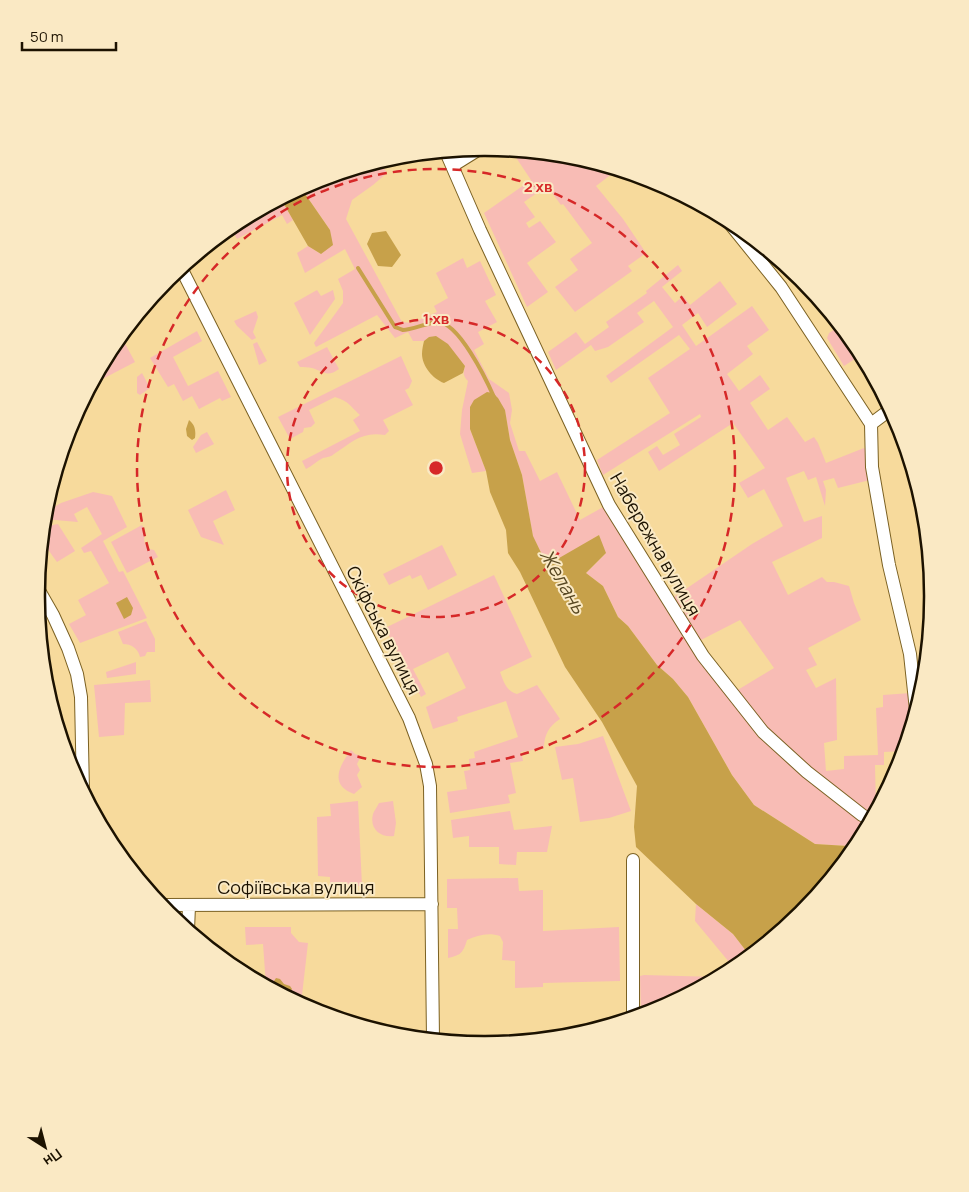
<svg xmlns="http://www.w3.org/2000/svg" width="969" height="1192" viewBox="0 0 969 1192" font-family="Manrope,sans-serif">
  <rect width="100%" height="100%" fill="#f7da9c"/>
  <path fill="#f8bcb5" d="M511,150L572,156L617,170L596,186L623,219L646,253L628,266L632,271L575,312L555,287L578,270L570,259L592,243L563,204L561,205L547,186L524,202L535,217L526,223L529,228L540,221L556,242L527,263L548,292L527,307L484,213L531,180Z
    M380,162L387,173L373,185L352,200L346,219L402,322L412,323L437,312L434,306L448,298L436,273L463,258L467,268L480,261L496,295L485,301L497,322L478,332L484,344L474,350L489,379L509,393L512,410L510,423L519,451H525L540,481L557,472L580,520L605,506L761,735L868,824L854,849L848,846L815,844L754,805L732,775L688,697L673,679L657,665L628,626L618,617L603,586L586,573L605,554L599,535L548,566L533,537L522,475L510,440L505,411L470,429L486,471L472,473L460,434L462,410L468,381C463,376 463,373 465,366L429,337L424,341H413L408,332L395,338L377,315L316,347L314,343L343,303V291L338,279L355,269L345,249L305,273L297,253L308,246L321,254L330,230L301,188L313,182Z
    M281,199L293,220L287,224L282,215L237,239L230,227Z
    M678,265L682,271L662,287L675,303L683,296L690,305L720,281L737,304L707,327L698,313L682,325L696,346L752,306L769,330L747,346L753,354L727,374L739,391L760,375L770,389L750,403L768,430L787,417L805,442L814,437L818,443L826,463L864,448L867,451L870,480L838,488L834,478L823,481L826,490L825,506L816,477L808,480L804,471L786,478L804,522L822,516V538L772,562L788,595L822,577L827,582H834L849,586L854,603L861,620L808,648L817,665L806,670L816,688L836,678L837,740L824,743L826,771L844,769V756L878,755L876,708L883,707V695L911,693L913,720L904,751L884,752V765H875L876,809L872,817L809,766L768,730L736,691L774,668L740,620L701,640L674,597L752,544L783,526L764,489L748,498L739,483L765,468L733,423L659,471L648,452L657,446L663,455L680,445L674,434L701,417L700,414L603,475L597,460L670,413L648,378L690,349L679,335L611,383L606,376L673,327L654,301L637,313L644,322L608,347L595,351L591,345L556,370L548,352L576,332L585,344L609,327L606,322L647,293L646,291Z
    M317,290L321,296L333,290L335,299L310,335L294,303Z
    M256,311L258,317L253,332L256,338L252,340L237,326L234,321Z
    M840,326L857,347L861,355L844,366L827,338L829,333Z
    M197,331L202,341L173,357L188,386L218,371L231,397L222,401L220,398L199,409L192,396L183,401L174,384L168,387L150,358Z
    M121,336L135,362L91,385L112,347Z
    M257,342L267,361L259,365L253,344Z
    M327,347L339,369C327,378 323,371 312,368C308,367 304,367 300,367L297,362Z
    M401,356L412,381L409,388L405,390L413,405L383,420L389,431L385,435C362,431 352,442 334,454C331,457 327,457 323,458C317,461 312,466 306,469L302,461L360,431L353,420L360,415C349,405 350,402 335,397L309,410L315,423L311,427L304,428L303,432L290,439L278,417Z
    M142,373L150,388L140,395L137,393V377Z
    M207,432L214,444L196,453L193,447L201,435Z
    M226,490L235,510L213,521L224,545L201,537L188,510Z
    M93,492L112,496L127,527L103,541L119,572L123,571L147,618L80,643L69,624L86,615L78,600L109,583L91,551L84,553L81,548L102,534L87,507L74,514L78,522L44,519V513L61,503Z
    M58,524L75,551L57,562C48,549 29,528 58,524Z
    M142,525L145,532C144,540 143,543 149,549L154,550L158,557L127,573L111,542Z
    M442,545L457,575L428,590L421,575L412,579L410,575L389,585L383,574Z
    M494,575L532,657L500,672C504,682 506,691 517,694L537,685L560,719C549,726 544,735 544,748L521,752L523,761L510,763L516,793L508,795L510,803L450,813L447,792L467,789L464,771L470,770L469,759L475,758L474,752L518,737L506,701L457,717L458,721L433,729L426,707L466,688L448,652L413,669L426,694L421,697L385,628Z
    M146,621L155,639V652H147L145,656L140,657C138,648 131,644 123,644L118,632Z
    M136,662V674L107,678L106,672Z
    M150,680L151,702L125,703L124,735L99,737L94,685Z
    M603,736L631,811L609,818L580,822L573,778L562,780L555,747L578,744Z
    M351,750L355,754L361,756L357,764L360,770L357,775L362,787L354,794C329,785 339,766 351,750Z
    M358,801L362,886H330V877L318,876L317,817L331,816L330,804Z
    M393,801L396,823L394,836C381,838 369,829 373,814C374,811 377,807 379,803Z
    M510,811L514,830L552,826L547,852H517L516,865L499,864V847H469V836L453,838L451,820Z
    M518,878L519,891L543,890V931L619,927L620,981L543,983V987L515,988V961L502,960L503,942L500,936C489,932 477,935 467,940C463,953 461,955 448,958V929H458L457,908H447V879Z
    M696,904L733,934L750,956L734,968L695,921Z
    M245,927H291V933L299,942L308,943L301,1004L266,985L263,944L246,945Z
    M644,975L718,977L656,1010L641,1015L640,976Z"/>
  <path fill="#c7a14a" d="M301,188L330,230L333,245L321,254L308,246L281,199Z
    M386,231L401,255L392,267L378,266L367,244L372,233Z
    M436,336L448,344L465,366L463,373L444,383C433,379 422,366 422,354C422,350 423,345 424,341L429,337Z
    M487,392L493,393L498,398L505,410L510,440L522,475L533,536L547,565L599,535L606,553L586,573L603,586L618,617L628,626L657,665L673,679L688,697L732,775L754,805L815,844L848,846L854,849L801,913L750,956L733,934L696,904L636,847L634,827L637,786L602,722L565,667L520,572L508,553L506,530L490,492L486,471L470,429V407L474,400Z
    M189,420C195,425 196,430 195,438L192,440L187,436L186,429Z
    M127,597L133,608L131,615L124,619L116,603Z
    M276,978L280,979L284,984L290,986L292,989L289,995L286,996C279,992 273,989 274,981Z"/>
  <g fill="none" stroke-linecap="round" stroke-linejoin="round">
    <path stroke="#c7a14a" stroke-width="4" d="M358,268L395,327C398,328 400,329 403,330C411,330 427,323 437,322C458,321 486,379 494,397"/>
    <g stroke="#7b6123" stroke-width="14">
      <path id="street" d="M446,152L480,230L609,505L703,656L763,732L807,772L862,815L871,820
        M452,166L481,148
        M727,220L781,287L871,424
        M181,268L409,718L426,764L430,786L433,1039
        M891,409L871,424L872,467L889,565L910,654L916,710
        M37,587L53,615L68,648L77,674L81,697L83,792
        M161,905L432,904
        M188,930L189,906
        M633,1017V860"/>
    </g>
    <use href="#street" stroke="#fff" stroke-width="12"/>
  </g>
  <g fill="none" stroke="#d62828" stroke-width="2.5" stroke-dasharray="9 6">
    <circle cx="436" cy="468" r="149"/>
    <circle cx="436" cy="468" r="299"/>
  </g>
  <g text-anchor="middle" dominant-baseline="central" stroke-width="4" stroke-linejoin="round" paint-order="stroke">
    <g font-size="18" fill="#1c1200" stroke="#fae9c4">
      <text transform="translate(656 544) rotate(60)">Набережна вулиця</text>
      <text transform="translate(384 630) rotate(63)">Скіфська вулиця</text>
      <text x="296" y="887">Софіївська вулиця</text>
    </g>
    <g font-size="19" font-style="italic" fill="#574722" stroke="#fae9c4">
      <text transform="translate(563 581) rotate(60)">Желань</text>
    </g>
  </g>
  <path d="M0 0H969V1192H0ZM484 156H485A439 439 0 0 1 924 595V597A439 439 0 0 1 485 1036H484A439 439 0 0 1 45 597V595A439 439 0 0 1 484 156Z" fill="#fae9c4" fill-rule="evenodd"/>
  <path fill="none" stroke="#1c1200" stroke-width="2.5" d="M484 156H485A439 439 0 0 1 924 595V597A439 439 0 0 1 485 1036H484A439 439 0 0 1 45 597V595A439 439 0 0 1 484 156Z"/>
  <circle cx="436" cy="468" r="8" fill="#d62828" stroke="#fae9c4" stroke-width="2.5"/>
  <g font-size="15" text-anchor="middle" font-weight="bold" fill="#d62828" stroke="#fae9c4" stroke-width="4" stroke-linejoin="round" paint-order="stroke">
    <text x="538" y="192">2 хв</text>
    <text x="436" y="324">1 хв</text>
  </g>
  <g transform="translate(45 1147) rotate(144)" stroke="#fae9c4" stroke-width="4" paint-order="stroke">
  <path d="M0-4L9 19L0 12L-9 19Z" fill="#1c1200"/>
  <text y="-8" font-size="14" font-weight="bold" text-anchor="middle" fill="#1c1200">Пн</text>
  </g>
  <path d="M22 42v8h94v-8" fill="none" stroke="#1c1200" stroke-width="2.5"/>
  <text x="30" y="42" font-size="15" fill="#1c1200" stroke="#fae9c4" stroke-width="4" paint-order="stroke">50 m</text>
</svg>
